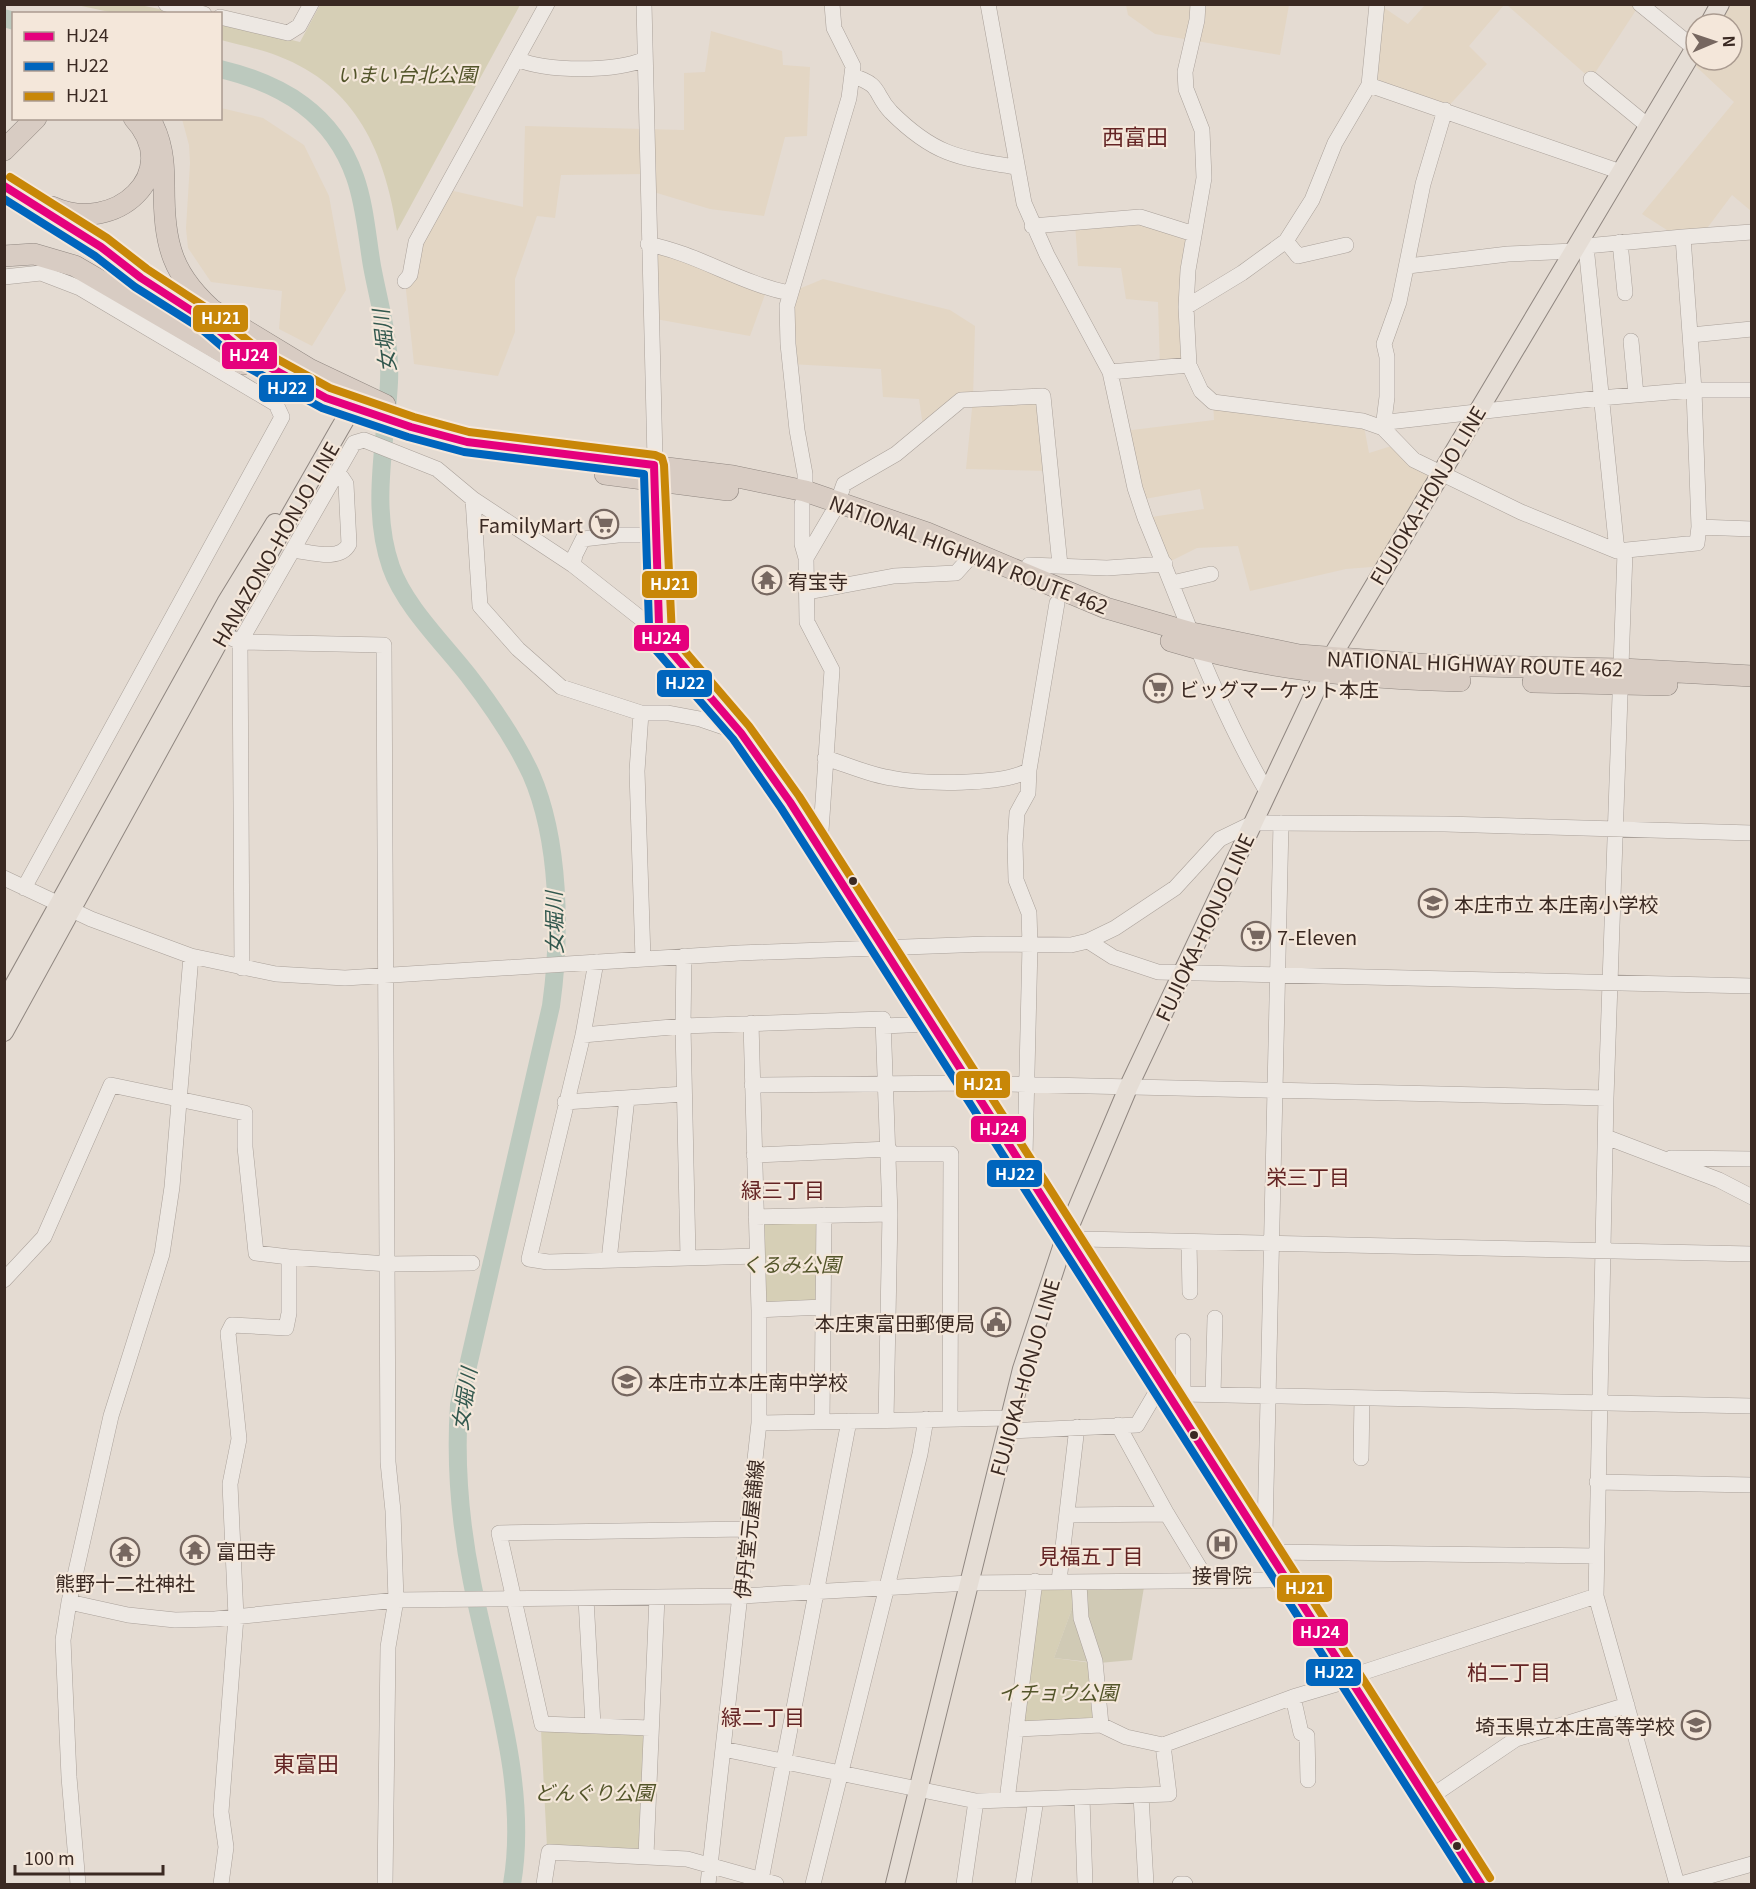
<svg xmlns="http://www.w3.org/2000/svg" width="1756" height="1889" viewBox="0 0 1756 1889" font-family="Georgia,'Noto Sans JP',serif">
  <rect width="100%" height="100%" fill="#e4dbd2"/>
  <path fill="#e3d6c4" d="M1640,4L1591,79L1507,5Z
    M1126,5H1289L1280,55L1155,34L1128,15Z
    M1380,5L1408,24L1425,5H1504L1469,46L1487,64L1445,110L1369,85Z
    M1720,5H1751V211L1732,195L1702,235L1684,241L1642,214L1734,102L1688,59L1732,60V24H1709Z
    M711,31L782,51L783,65L810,67L807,136L785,137L764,216L710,209L647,190V174L561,175L555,218L537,216L515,279V332L498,376L414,364L405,281L445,189L523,207L525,126L684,130V73L705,72Z
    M221,108L263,118L304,145L329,196L346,290L312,346L279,329L282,291L211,282L188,248L186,228L190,163L189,145L182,119L220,118Z
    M1140,217L1195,230L1189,365L1160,368L1158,302L1126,299L1121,268L1078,266L1075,223Z
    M648,244L767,289L750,336L650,318Z
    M823,279L950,310L975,326L973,398L1043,396L1051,471L966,469L973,399L924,433L919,399L883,397L881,369L790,364L789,293Z
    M1213,402L1363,421L1369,453L1398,444L1439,473L1384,566L1346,569L1250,591L1238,546L1197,548L1165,564L1145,518L1204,509L1200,489L1139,500L1124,431L1214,420Z"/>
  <path fill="#d6cfb6" d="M77,5H140L179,13H114Z
    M320,5H520L397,231C385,153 357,86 278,56C260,49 240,45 221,40L220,23L300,42Z
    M817,1219L819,1301L766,1307L764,1222Z
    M1074,1589L1073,1606L1054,1658L1092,1663L1098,1718L1021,1725L1039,1590Z
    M541,1730L643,1734L646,1736L641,1849L547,1847Z"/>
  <path fill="#d0cab5" d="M1144,1587L1132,1660L1099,1663L1054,1658L1073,1606L1074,1589L1106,1590Z"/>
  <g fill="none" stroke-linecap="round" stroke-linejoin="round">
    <path stroke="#bcc9be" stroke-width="18" d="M4,18L14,21
      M220,69C283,84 333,114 355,177C365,205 367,237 372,266C379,304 391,342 389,382C386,443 370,507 391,567C404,605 443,643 468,675C492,706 514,738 531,774C560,840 561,935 551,1006L459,1405C455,1465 460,1523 472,1582C491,1678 529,1786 512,1884"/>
    <g stroke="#aaa19a" stroke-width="16">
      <path id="minor" d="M166,4L204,14
        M644,4L659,625L662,641L741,733L790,802L1481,1884
        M988,4L1024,203L1047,255L1110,372L1135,488L1145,518C1183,610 1216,705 1267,792
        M1198,4L1197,20L1185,72L1186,89L1202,130L1204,178L1188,270L1186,307L1189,365L1201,391L1213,402L1363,421L1383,428L1414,460L1521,512L1617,551L1697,543L1699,527L1752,529
        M1640,4L1694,48
        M220,17L288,33L299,26L311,4
        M517,59C546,72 616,72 645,59
        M852,76C883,85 873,93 891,112C934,155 958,158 1016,167
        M1591,79L1648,126
        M1369,85L1621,172
        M1032,226L1140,217L1194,234
        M1683,237L1752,232
        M1286,241L1298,256L1346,245
        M1620,242L1625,293
        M1579,243L1586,246L1617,551
        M648,244C698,254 740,283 789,293
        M1586,246L1683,237L1694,390L1699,527
        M1408,266L1508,254L1574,251
        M4,277L41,273L80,288L276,404L282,417L24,888
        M405,281L410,275L416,242L547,4
        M1186,307L1242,273L1286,241L1312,200L1335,143L1369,85L1377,4
        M1691,335L1752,329
        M1631,341L1636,395
        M1110,372L1189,365
        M1383,428L1388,422L1600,398L1694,390H1752
        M1383,428L1387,397V357L1384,344L1399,302L1423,184L1445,110
        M805,491V474L797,430L788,344L787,306L849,98L853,66L834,28L832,4
        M473,499L480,606L518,649L561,687L641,713H668L700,719L741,733
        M838,501L844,484L896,454L961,400L1043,396L1060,565
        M802,504V544L806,558L807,622L832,670L821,831L814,842
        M293,550C311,552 340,562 349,544L346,484L340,475
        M1625,552L1606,1098L1596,1596L1677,1884
        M806,558L833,512
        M573,565L575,555L583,539L618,535H656
        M1026,577L1029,565L1107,568L1165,564
        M1172,583L1211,574
        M808,592L894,576L956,573L965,563
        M223,634L240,642L384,645L388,1462L393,1511L396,1600L388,1647L385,1884
        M641,713L637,771L643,959
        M825,758C846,764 869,775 891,778C922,784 1004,786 1029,770
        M4,878L91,919L191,956L276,974L345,978L739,953L987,944L1071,945L1088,941L1115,928L1175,888L1220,839L1253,823L1445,824L1752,833
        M1088,941L1113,957L1158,972L1752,986
        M684,956L683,1026L688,1257
        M596,962L583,1035L529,1259L548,1262L757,1256
        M242,968L240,642L354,443L364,440L437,469L473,499L573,565L644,621L659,625
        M883,1026L930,1024
        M583,1035L683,1026L883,1019L890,1214L886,1420
        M752,1085L968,1083L1606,1098
        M565,1102L684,1094
        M1606,1137L1719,1180L1752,1197
        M889,1154H951L950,1418
        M754,1155L889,1149
        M1671,1158L1752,1159
        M1019,1162L1025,1156L1030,945L1029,913L1016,880L1015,844L1017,813L1028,793L1029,770L1057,603
        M756,1217L890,1214
        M1066,1235L1082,1239L1752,1254
        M1189,1242L1190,1292
        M289,1257L388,1264L472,1263
        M609,1260L627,1098
        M4,1280L44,1237L111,1085L245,1113V1147L256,1253L289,1257V1313L286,1328L232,1325L228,1333L239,1439L230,1484L236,1617L221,1812L226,1847L221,1884
        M759,1310L823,1307
        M1183,1394V1341
        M1213,1394L1215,1318
        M1170,1398L1183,1394L1752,1406
        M822,1422L824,1215
        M759,1423L1010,1418
        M1118,1425L1167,1514L1207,1580
        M1008,1431L1137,1425L1161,1384
        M1361,1458L1362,1398
        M1597,1482L1752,1485
        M1068,1515L1167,1514
        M1260,1540L1265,1533L1281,823
        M1268,1552L1596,1556
        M1059,1581L1077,1427
        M1079,1584L1081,1618L1095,1661L1101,1725
        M586,1599L593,1725
        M69,1602L128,1615L175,1620L215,1619L396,1600L742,1596L969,1583L1285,1580
        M1293,1697L1301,1733L1307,1736L1308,1780
        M650,1728L542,1724L499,1533L746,1529
        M1018,1729L1101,1725L1126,1737L1163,1745L1293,1697L1350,1680L1358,1674L1596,1596
        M723,1749L976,1801L1169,1794L1163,1745
        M1141,1796L1146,1884
        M1082,1798L1085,1884
        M1007,1800L1035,1581
        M1426,1800L1516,1739L1627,1705
        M646,1855L657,1597
        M761,1880L849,1421
        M78,1884L69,1777L63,1640L69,1602L111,1416L162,1254L172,1187L191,956
        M544,1884L549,1852L687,1859L776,1884
        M708,1884L759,1423V1310L751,1023
        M813,1884L920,1454L926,1419
        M964,1884L976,1801
        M1023,1884L1036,1799
        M1180,1884H1185
        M1681,1884L1752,1864"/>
    </g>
    <g stroke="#908781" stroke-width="20">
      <path id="major" d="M1709,24L1720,4
        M4,1003L226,603L275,523
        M4,1032L235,612L339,430L346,418L345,405
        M895,1884L1022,1369L1066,1235L1128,1088L1331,658L1696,46"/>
    </g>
    <g stroke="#908781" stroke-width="22">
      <path id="highway" d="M149,118C162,139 164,162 164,185C164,245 171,276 219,316
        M4,150L36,118
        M4,186L101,247L141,278L206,320L251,357L326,398L437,435L495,447L733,476L805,491L927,533L1106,608L1192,633L1299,655L1431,665L1622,669L1752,676
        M52,207C115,236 185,173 134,118
        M4,256L34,254L75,266L243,364
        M212,310L309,369L385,405
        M605,474L728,490
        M1171,641C1265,670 1362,678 1460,681
        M1533,682L1667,685"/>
    </g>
    <use href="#minor" stroke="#ede8e3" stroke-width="15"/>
    <use href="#major" stroke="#e5ddd5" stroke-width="18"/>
    <use href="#highway" stroke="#d8ccc3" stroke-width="21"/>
    <g stroke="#f4e7da" stroke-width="12">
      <path id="bus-1" d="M4,186L101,247L141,278L206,320L251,357L326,398L411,427L467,442L654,465L659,625L662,641L741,733L790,802L1481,1884"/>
    </g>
    <g stroke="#f4e7da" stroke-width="12">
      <path id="bus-2" d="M4,199L95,256L135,287L200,328L245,366L322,408L408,437L464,452L644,474L649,625L653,647L733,739L781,808L1469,1884"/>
    </g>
    <g stroke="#f4e7da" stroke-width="12">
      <path id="bus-3" d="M10,177L107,238L147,269L213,312L257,348L330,388L414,417L469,432L655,455L662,458L664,465L672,636L749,726L799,796L1490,1878"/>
    </g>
    <use href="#bus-1" stroke="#e5007d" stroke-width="8"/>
    <use href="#bus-2" stroke="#0065bd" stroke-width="8"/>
    <use href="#bus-3" stroke="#c88708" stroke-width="8"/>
  </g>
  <defs>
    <g id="supermarket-ring" transform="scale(1.5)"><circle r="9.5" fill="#f4e7da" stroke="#766760" stroke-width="1.5"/><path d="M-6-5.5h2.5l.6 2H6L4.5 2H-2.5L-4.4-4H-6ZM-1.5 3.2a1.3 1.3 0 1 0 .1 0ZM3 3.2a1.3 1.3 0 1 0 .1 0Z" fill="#766760"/></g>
    <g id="temple-ring" transform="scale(1.5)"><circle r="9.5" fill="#f4e7da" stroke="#766760" stroke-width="1.5"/><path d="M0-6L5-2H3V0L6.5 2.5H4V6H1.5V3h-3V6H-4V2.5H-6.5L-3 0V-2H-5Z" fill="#766760"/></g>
    <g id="school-ring" transform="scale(1.5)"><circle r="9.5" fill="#f4e7da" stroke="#766760" stroke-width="1.5"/><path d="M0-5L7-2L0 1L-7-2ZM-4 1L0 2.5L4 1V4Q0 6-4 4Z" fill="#766760"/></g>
    <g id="civic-ring" transform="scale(1.5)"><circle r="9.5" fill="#f4e7da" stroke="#766760" stroke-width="1.5"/><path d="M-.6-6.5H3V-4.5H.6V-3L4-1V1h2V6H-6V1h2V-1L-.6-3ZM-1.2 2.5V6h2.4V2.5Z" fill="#766760"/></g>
    <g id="hospital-ring" transform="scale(1.5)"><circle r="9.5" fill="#f4e7da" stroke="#766760" stroke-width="1.5"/><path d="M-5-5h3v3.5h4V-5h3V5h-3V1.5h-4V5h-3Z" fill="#766760"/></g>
  </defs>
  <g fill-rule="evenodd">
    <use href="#supermarket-ring" x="604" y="524"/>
    <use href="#temple-ring" x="767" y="580"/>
    <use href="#supermarket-ring" x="1158" y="688"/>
    <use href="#school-ring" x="1433" y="903"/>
    <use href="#supermarket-ring" x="1256" y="936"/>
    <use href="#civic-ring" x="996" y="1322"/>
    <use href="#school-ring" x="627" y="1381"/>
    <use href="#hospital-ring" x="1222" y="1544"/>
    <use href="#temple-ring" x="195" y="1550"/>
    <use href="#temple-ring" x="125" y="1552"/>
    <use href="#school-ring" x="1696" y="1725"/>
  </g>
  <g fill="#3a2922" stroke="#f4e7da" stroke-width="2">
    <circle cx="853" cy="881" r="5"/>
    <circle cx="1194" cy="1435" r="5"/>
    <circle cx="1457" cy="1846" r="5"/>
  </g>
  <g text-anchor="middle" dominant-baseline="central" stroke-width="4.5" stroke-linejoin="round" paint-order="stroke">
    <g font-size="20" font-style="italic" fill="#53552a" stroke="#f4e7da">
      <text x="407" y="73">いまい台北公園</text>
      <text x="791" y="1263">くるみ公園</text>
      <text x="1058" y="1691">イチョウ公園</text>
      <text x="594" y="1791">どんぐり公園</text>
    </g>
    <g font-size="20" fill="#3a2922" stroke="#f4e7da">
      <text transform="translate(1427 495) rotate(-59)">FUJIOKA-HONJO LINE</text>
      <text transform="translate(275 544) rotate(-60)">HANAZONO-HONJO LINE</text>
      <text transform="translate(969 554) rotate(21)">NATIONAL HIGHWAY ROUTE 462</text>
      <text transform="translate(1475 663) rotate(2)">NATIONAL HIGHWAY ROUTE 462</text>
      <text transform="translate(1204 927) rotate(-65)">FUJIOKA-HONJO LINE</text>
      <text transform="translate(1024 1377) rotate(-74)">FUJIOKA-HONJO LINE</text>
      <text transform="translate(748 1529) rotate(-84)">伊丹堂元屋舗線</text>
    </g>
    <g font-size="20" fill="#3a2922" stroke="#f4e7da" text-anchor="start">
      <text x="583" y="524" text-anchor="end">FamilyMart</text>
      <text x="788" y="580">宥宝寺</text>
      <text x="1179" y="688">ビッグマーケット本庄</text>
      <text x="1454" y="903">本庄市立 本庄南小学校</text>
      <text x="1277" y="936">7-Eleven</text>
      <text x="975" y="1322" text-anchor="end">本庄東富田郵便局</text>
      <text x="648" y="1381">本庄市立本庄南中学校</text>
      <text x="216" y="1550">富田寺</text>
      <text x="1222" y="1574" text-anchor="middle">接骨院</text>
      <text x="125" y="1582" text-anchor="middle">熊野十二社神社</text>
      <text x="1675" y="1725" text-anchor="end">埼玉県立本庄高等学校</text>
    </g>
    <g font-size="21" font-style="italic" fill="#32584e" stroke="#f4e7da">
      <text transform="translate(383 341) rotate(-97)">女堀川</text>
      <text transform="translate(553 923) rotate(-91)">女堀川</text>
      <text transform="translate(463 1399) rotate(-81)">女堀川</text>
    </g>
    <g font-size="21" fill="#642424" stroke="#f4e7da">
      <text x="1308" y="1176">栄三丁目</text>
      <text x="783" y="1189">緑三丁目</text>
      <text x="1091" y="1555">見福五丁目</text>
      <text x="1509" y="1671">柏二丁目</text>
      <text x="763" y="1716">緑二丁目</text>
    </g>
    <g font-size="22" fill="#642424" stroke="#f4e7da">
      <text x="1135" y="135">西富田</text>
      <text x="306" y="1762">東富田</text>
    </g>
  </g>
  <g stroke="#f4e7da" stroke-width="2">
    <rect x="192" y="304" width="57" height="29" rx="6" fill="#c88708"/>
    <rect x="221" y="341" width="57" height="29" rx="6" fill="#e5007d"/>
    <rect x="258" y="374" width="57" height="29" rx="6" fill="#0065bd"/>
    <rect x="641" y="570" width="57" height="29" rx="6" fill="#c88708"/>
    <rect x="633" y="624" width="57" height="28" rx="6" fill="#e5007d"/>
    <rect x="656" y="669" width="57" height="29" rx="6" fill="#0065bd"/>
    <rect x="955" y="1070" width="56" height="29" rx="6" fill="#c88708"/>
    <rect x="970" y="1115" width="57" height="28" rx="6" fill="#e5007d"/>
    <rect x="986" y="1159" width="57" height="29" rx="6" fill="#0065bd"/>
    <rect x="1276" y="1574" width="57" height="29" rx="6" fill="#c88708"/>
    <rect x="1292" y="1618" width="57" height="29" rx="6" fill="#e5007d"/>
    <rect x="1305" y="1658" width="57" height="29" rx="6" fill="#0065bd"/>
  </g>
  <g font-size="16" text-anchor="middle" font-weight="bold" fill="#fff">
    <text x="221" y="324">HJ21</text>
    <text x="249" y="361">HJ24</text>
    <text x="287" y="394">HJ22</text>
    <text x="670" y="590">HJ21</text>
    <text x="661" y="644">HJ24</text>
    <text x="685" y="689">HJ22</text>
    <text x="983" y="1090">HJ21</text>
    <text x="999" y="1135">HJ24</text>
    <text x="1015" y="1180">HJ22</text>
    <text x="1305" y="1594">HJ21</text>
    <text x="1320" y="1638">HJ24</text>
    <text x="1334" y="1678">HJ22</text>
  </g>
  <rect width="1756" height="1889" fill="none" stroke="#3a2922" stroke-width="12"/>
  <rect x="12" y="12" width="210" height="108" fill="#f4e7da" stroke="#aa9b90" stroke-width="1.5"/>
  <rect x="24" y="32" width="30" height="9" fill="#e5007d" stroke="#aa9b90" stroke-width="1.5"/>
  <text x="66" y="42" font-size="18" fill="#3a2922">HJ24</text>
  <rect x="24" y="62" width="30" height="9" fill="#0065bd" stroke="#aa9b90" stroke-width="1.5"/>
  <text x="66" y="72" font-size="18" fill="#3a2922">HJ22</text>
  <rect x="24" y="92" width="30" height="9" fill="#c88708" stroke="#aa9b90" stroke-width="1.5"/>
  <text x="66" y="102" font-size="18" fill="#3a2922">HJ21</text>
  <g transform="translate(1714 42) rotate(88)"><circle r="28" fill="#f4e7da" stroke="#aa9b90" stroke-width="1.5"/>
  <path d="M0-4.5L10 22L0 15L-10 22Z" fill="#766760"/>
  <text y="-9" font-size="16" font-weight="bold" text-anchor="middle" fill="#3a2922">N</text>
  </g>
  <path d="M15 1865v9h148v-9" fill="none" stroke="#3a2922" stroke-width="3"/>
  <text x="24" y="1865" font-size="18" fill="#3a2922" stroke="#f4e7da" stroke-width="4.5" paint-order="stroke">100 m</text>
</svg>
